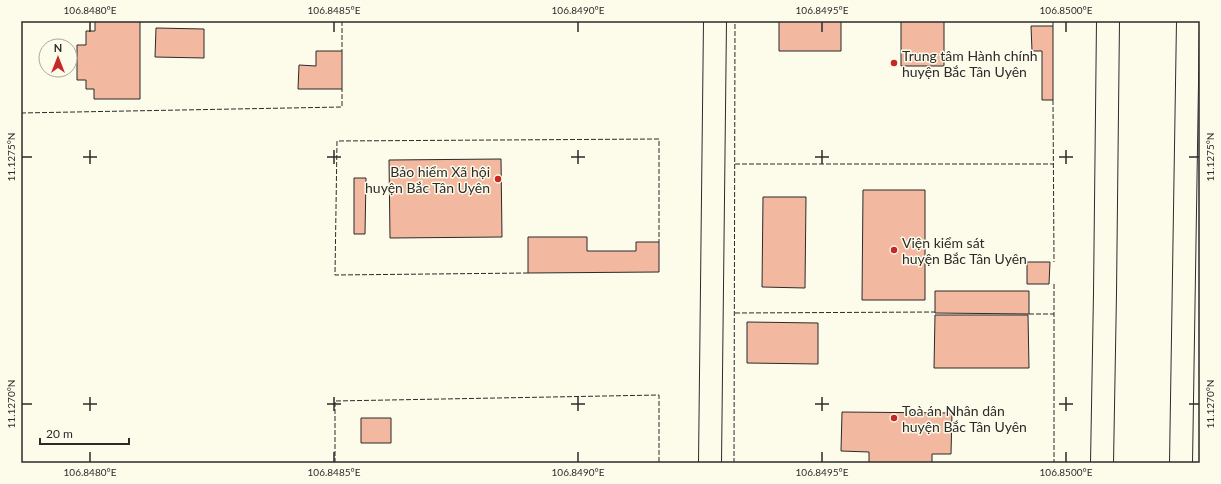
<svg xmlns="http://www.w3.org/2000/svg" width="1221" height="484" viewBox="0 0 1221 484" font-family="Lato,sans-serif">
  <rect width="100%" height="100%" fill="#fdfbea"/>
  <path fill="#f2b8a0" stroke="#2b2b2b" d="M95,21H140V99H94V89H86V80H77V45H86V31H95Z
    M779,21H841V51H779Z
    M901,21H944V66H901Z
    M1031,26H1053V100H1042V51H1032Z
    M156,28L204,29V58L155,57Z
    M316,51H342V89H298L299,65L316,66Z
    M501,159L502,237L390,238L389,160Z
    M354,178H366L365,234H354Z
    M863,190H925V300H862Z
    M763,197H806L805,288L762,287Z
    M528,237H587V251H636V242H659V272L528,273Z
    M1027,262H1050L1049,284H1027Z
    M935,291H1029V314L935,313Z
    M935,315H1028L1029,368H934Z
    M747,322L818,323V364L747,363Z
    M842,412L952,413L951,454H932V463H869V452L841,451Z
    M361,418H391V443H361Z"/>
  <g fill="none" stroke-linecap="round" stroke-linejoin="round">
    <g stroke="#2b2b2b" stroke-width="24">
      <path id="street" d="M710,463L715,21
        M1102,463L1105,293L1108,21
        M1181,463L1188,21"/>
    </g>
    <use href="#street" stroke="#fdfbea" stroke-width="22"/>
    <path stroke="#2b2b2b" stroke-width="1" stroke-dasharray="5 2" stroke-linecap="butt" d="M342,21V51
      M1053,21V26
      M1053,100L1054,262
      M21,113L342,107V89
      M735,164H1054
      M528,273L335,275L337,141L659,139V242
      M1054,284V463
      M735,313L935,312
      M1029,314H1054
      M335,463V401L659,395V463
      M734,463L735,21"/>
  </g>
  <path fill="none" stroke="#2b2b2b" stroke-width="1.5" d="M90,22V32M334,22V32M578,22V32M822,22V32M1066,22V32M90,150V164M334,150V164M578,150V164M822,150V164M1066,150V164M22,157H32M83,157H97M327,157H341M571,157H585M815,157H829M1059,157H1073M1189,157H1199M90,397V411M334,397V411M578,397V411M822,397V411M1066,397V411M22,404H32M83,404H97M327,404H341M571,404H585M815,404H829M1059,404H1073M1189,404H1199M90,452V462M334,452V462M578,452V462M822,452V462M1066,452V462"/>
  <g fill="#c62828" stroke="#fdfbea" stroke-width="1.5">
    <circle cx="894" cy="63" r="4"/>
    <circle cx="498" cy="179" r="4"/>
    <circle cx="894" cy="250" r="4"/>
    <circle cx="894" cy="418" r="4"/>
  </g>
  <g text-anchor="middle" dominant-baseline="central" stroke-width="3" stroke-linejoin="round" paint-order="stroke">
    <g font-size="14" fill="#2b2b2b" stroke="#fdfbea" text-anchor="start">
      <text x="902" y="55">Trung tâm Hành chính<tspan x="902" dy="16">huyện Bắc Tân Uyên</tspan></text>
      <text x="490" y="171" text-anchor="end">Bảo hiểm Xã hội<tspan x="490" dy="16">huyện Bắc Tân Uyên</tspan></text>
      <text x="902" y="242">Viện kiểm sát<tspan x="902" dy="16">huyện Bắc Tân Uyên</tspan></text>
      <text x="902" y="410">Toà án Nhân dân<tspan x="902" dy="16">huyện Bắc Tân Uyên</tspan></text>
    </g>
  </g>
  <rect width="1221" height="484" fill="none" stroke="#fdfbea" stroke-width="44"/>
  <g transform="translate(58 58)"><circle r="19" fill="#fdfbea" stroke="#a9a89e"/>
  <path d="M0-3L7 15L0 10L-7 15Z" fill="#c62828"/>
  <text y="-6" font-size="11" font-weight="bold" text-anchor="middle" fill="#2b2b2b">N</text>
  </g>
  <path d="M40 438v6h89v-6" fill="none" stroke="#2b2b2b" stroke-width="2"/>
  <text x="46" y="438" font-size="12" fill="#2b2b2b" stroke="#fdfbea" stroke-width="3" paint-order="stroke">20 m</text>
  <rect x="22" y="22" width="1177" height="440" fill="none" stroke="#2b2b2b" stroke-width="1.5"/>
  <g font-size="10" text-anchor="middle" fill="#2b2b2b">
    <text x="90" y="14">106.8480°E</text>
    <text x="334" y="14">106.8485°E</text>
    <text x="578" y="14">106.8490°E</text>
    <text x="822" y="14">106.8495°E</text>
    <text x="1066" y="14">106.8500°E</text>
    <text transform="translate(11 157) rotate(-90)" y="4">11.1275°N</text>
    <text transform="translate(1210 157) rotate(-90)" y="4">11.1275°N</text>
    <text transform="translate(11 404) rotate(-90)" y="4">11.1270°N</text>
    <text transform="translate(1210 404) rotate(-90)" y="4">11.1270°N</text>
    <text x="90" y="476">106.8480°E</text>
    <text x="334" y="476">106.8485°E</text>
    <text x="578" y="476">106.8490°E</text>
    <text x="822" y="476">106.8495°E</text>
    <text x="1066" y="476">106.8500°E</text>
  </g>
</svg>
